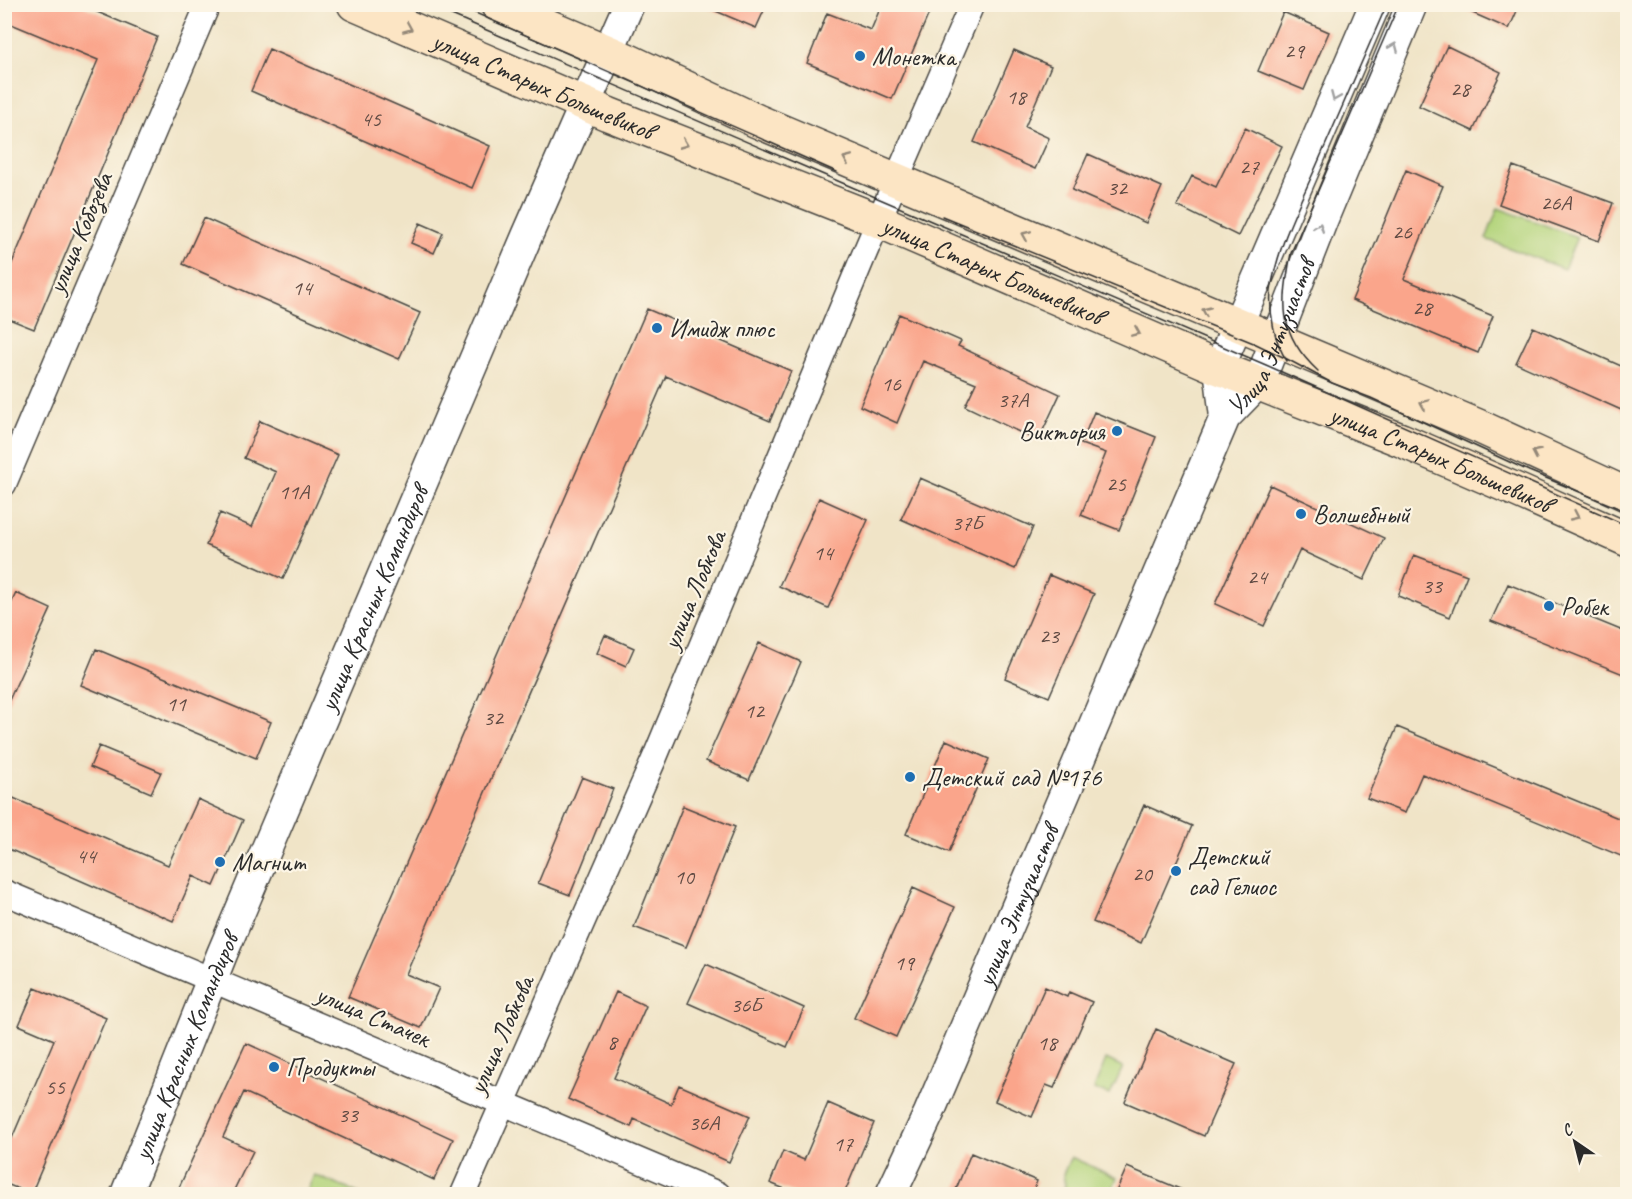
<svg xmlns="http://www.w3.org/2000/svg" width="1632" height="1199" viewBox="0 0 1632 1199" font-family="Caveat,sans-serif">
  <rect width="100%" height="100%" fill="#fcf5e5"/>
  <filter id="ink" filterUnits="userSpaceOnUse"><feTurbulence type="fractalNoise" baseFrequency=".0167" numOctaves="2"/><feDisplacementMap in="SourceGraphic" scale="12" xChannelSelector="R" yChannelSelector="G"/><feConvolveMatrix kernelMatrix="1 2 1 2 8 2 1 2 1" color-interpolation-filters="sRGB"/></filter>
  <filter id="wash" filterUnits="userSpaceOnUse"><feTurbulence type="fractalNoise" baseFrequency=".008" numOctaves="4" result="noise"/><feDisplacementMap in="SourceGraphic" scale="24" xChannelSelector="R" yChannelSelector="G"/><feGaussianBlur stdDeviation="1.35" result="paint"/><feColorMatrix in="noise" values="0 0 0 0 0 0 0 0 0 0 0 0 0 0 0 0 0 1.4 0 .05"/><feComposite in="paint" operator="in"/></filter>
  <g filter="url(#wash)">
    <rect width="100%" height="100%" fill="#f0e4c7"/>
    <path fill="#b3d47c" stroke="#6f8054" stroke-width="1.5" d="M1498,208L1577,237L1564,269L1486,239Z
      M1106,1059L1123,1067L1110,1095L1094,1089Z
      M1071,1157L1117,1178L1109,1194H1077L1064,1189L1065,1185L1063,1174Z
      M314,1175L360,1194H306Z"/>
    <g id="blocks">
      <path fill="#faa58b" d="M4,4H78L157,37L34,329L4,317V282L98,60L4,21Z
        M699,4H767L756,28Z
        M882,4H933L892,99L807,63L827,13L871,30Z
        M1452,4H1520L1509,29Z
        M1283,12L1329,32L1304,90L1258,71Z
        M1447,46L1501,72L1473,131L1419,106Z
        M269,49L490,146L472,188L251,91Z
        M1014,50L1051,66L1025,127L1049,138L1035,169L974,142Z
        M1245,128L1282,146L1238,236L1177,206L1192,176L1216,187Z
        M1088,154L1162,187L1146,223L1072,190Z
        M1513,166L1613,203L1599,241L1499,204Z
        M1406,170L1443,186L1404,279L1493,316L1478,353L1352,300Z
        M204,218L420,313L399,359L183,264Z
        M420,223L443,233L434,253L411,243Z
        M647,309L791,371L770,421L666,376L406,974L439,988L421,1028L348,997Z
        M899,314L961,341L958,346L1060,394L1038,441L965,406L976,383L923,361L897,423L860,406Z
        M1533,327L1628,369V413L1516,363Z
        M1094,412L1156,437L1119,530L1081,515L1106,453L1081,444Z
        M260,421L338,455L283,579L206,545L220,513L252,527L276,472L244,458Z
        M920,478L1033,527L1015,569L901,519Z
        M1270,485L1384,538L1364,580L1300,550L1264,626L1215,604Z
        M819,498L868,520L828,608L779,586Z
        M1414,555L1467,575L1450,617L1398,596Z
        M1049,575L1094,594L1049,697L1005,678Z
        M1508,584L1628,633V676L1491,621Z
        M16,593L51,609L4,711V619Z
        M605,635L634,648L626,666L597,653Z
        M759,643L801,662L749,780L706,761Z
        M96,649L271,722L256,758L81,685Z
        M1397,727L1628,822V859L1422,774L1405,813L1367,798Z
        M946,740L989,759L949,852L906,834Z
        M99,746L161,772L151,793L90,767Z
        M582,777L613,789L570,895L538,883Z
        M4,794L168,865L198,799L243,820L214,886L193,876L173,921L4,847Z
        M1144,805L1192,826L1141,943L1093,922Z
        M683,806L735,827L686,947L634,927Z
        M913,888L955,907L896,1037L854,1018Z
        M706,964L804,1008L787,1047L688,1003Z
        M1045,987L1067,997L1069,992L1092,1002L1054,1088L1046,1085L1032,1117L995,1101Z
        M35,988L106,1018L31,1194L4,1183V1135L12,1138L54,1040L19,1025Z
        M616,992L646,1006L614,1078L671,1104L679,1085L750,1116L729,1162L634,1119L631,1127L568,1099Z
        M1156,1029L1236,1064L1204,1136L1125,1102Z
        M246,1043L453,1139L434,1180L244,1092L223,1137L253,1151L232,1194H176Z
        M828,1103L874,1123L844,1194H797L770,1183L783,1151L804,1160Z
        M971,1153L1037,1181L1032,1194H954Z
        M1127,1167L1192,1194H1115Z"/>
    </g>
  </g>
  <g filter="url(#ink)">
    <use href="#blocks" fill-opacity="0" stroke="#494742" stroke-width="1.5"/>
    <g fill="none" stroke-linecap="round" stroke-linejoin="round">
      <g stroke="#494742" stroke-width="27">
        <path id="minor" d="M4,484L208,4
          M4,892L718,1194
          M463,1194L655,757L863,257L972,4"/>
      </g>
      <g stroke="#494742" stroke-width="33">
        <g id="tertiary">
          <path d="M1225,417L1219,368L1375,4"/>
          <path id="s1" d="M126,1194L222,954L527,236L629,4"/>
          <path id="s2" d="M891,1194L929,1113L1225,417L1257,384L1266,365L1322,221L1412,4"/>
        </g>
      </g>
      <g stroke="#494742" stroke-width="36">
        <g id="secondary">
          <path id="s3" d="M354,4L608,114L879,221L1219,368L1401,440L1521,492L1628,540"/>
          <path d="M497,4L627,60L757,121L1478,426L1628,495"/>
        </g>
      </g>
      <use href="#minor" stroke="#fff" stroke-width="24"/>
      <use href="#tertiary" stroke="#fff" stroke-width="30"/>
      <use href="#secondary" stroke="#fce5c4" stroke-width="33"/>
      <path stroke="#2b2b2b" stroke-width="1.5" d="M426,4L1266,365L1628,526
        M455,4L837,172
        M942,216L1256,344L1285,358L1332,383L1371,398L1529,471L1628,512
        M1287,361C1274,342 1269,312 1271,290C1277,248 1298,207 1315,169C1339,114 1363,59 1387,4
        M1318,371C1277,333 1282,304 1291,253L1399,4"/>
    </g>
    <defs><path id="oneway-chevron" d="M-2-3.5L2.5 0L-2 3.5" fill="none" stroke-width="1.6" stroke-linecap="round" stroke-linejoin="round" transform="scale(1.5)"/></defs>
    <g stroke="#948878">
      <use href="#oneway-chevron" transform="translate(408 28) rotate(23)"/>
      <use href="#oneway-chevron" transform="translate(684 144) rotate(22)"/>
      <use href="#oneway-chevron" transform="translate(847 159) rotate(-157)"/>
      <use href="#oneway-chevron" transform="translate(1026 235) rotate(-157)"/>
      <use href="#oneway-chevron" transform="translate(1206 311) rotate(-157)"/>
      <use href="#oneway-chevron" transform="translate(1136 332) rotate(23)"/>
      <use href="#oneway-chevron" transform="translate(1424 404) rotate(-157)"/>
      <use href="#oneway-chevron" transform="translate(1536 453) rotate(-155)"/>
      <use href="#oneway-chevron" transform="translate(1575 516) rotate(25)"/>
    </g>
    <g stroke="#a0a0a0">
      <use href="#oneway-chevron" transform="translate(1394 47) rotate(-67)"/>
      <use href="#oneway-chevron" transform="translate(1335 97) rotate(113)"/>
      <use href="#oneway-chevron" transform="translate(1319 227) rotate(-69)"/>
    </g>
  </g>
  <g fill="#1f6fb2" stroke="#fcf5e5" stroke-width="2">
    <circle cx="860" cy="56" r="6"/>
    <circle cx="657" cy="328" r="6"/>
    <circle cx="1117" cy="431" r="6"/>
    <circle cx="1301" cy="514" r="6"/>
    <circle cx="1549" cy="606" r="6"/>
    <circle cx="910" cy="777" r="6"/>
    <circle cx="220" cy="862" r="6"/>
    <circle cx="1176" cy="871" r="6"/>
    <circle cx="274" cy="1067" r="6"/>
  </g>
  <g text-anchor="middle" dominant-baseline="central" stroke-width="4.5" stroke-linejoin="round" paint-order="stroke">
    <g font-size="22" fill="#5f4a43">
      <text x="1294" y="51">29</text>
      <text x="1460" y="89">28</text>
      <text x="1016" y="97">18</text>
      <text x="371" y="119">45</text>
      <text x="1249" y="167">27</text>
      <text x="1117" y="188">32</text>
      <text x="1556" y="203">26А</text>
      <text x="1402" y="232">26</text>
      <text x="302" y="288">14</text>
      <text x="1422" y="308">28</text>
      <text x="891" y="384">16</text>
      <text x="1013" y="400">37А</text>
      <text x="1116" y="484">25</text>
      <text x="294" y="492">11А</text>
      <text x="967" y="523">37Б</text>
      <text x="823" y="553">14</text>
      <text x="1257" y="577">24</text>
      <text x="1432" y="586">33</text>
      <text x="1049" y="636">23</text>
      <text x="176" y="704">11</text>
      <text x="754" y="711">12</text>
      <text x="493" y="718">32</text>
      <text x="86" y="856">44</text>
      <text x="1142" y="874">20</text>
      <text x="684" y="877">10</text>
      <text x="904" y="963">19</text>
      <text x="746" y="1005">36Б</text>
      <text x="612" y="1042">8</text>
      <text x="1047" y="1043">18</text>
      <text x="55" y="1087">55</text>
      <text x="348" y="1115">33</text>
      <text x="704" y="1123">36А</text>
      <text x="843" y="1144">17</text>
    </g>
    <g font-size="26" fill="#2b2b2b" stroke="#fcf5e5" text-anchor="start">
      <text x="872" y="56">Монетка</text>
      <text x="669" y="328">Имидж плюс</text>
      <text x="1105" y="431" text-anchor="end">Виктория</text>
      <text x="1313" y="514">Волшебный</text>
      <text x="1561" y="606">Робек</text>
      <text x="922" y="777">Детский сад №176</text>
      <text x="1188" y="856">Детский<tspan x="1188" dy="30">сад Гелиос</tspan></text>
      <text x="232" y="862">Магнит</text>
      <text x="286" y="1067">Продукты</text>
    </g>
    <g font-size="26" fill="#2b2b2b" stroke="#fcf5e5">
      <text stroke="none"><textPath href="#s3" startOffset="206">улица Старых Большевиков</textPath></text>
      <text transform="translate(80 233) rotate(-67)">улица Кобозева</text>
      <text stroke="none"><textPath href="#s3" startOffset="692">улица Старых Большевиков</textPath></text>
      <text stroke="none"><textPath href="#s2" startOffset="940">Улица Энтузиастов</textPath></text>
      <text stroke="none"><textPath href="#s3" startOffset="1178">улица Старых Большевиков</textPath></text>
      <text transform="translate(694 590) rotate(-67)">улица Лобкова</text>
      <text stroke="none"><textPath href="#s1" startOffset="645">улица Красных Командиров</textPath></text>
      <text stroke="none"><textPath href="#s2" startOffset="315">улица Энтузиастов</textPath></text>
      <text transform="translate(373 1016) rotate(23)">улица Стачек</text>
      <text transform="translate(501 1035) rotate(-66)">улица Лобкова</text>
      <text stroke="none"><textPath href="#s1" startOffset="159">улица Красных Командиров</textPath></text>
    </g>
  </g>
  <rect width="1632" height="1199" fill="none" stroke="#fcf5e5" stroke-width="24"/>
  <g transform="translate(1575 1142) rotate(325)" stroke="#fcf5e5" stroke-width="4.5" paint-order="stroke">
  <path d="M0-4.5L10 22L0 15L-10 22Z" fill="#2b2b2b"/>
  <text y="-9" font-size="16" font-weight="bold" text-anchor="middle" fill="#2b2b2b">С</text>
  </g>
</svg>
